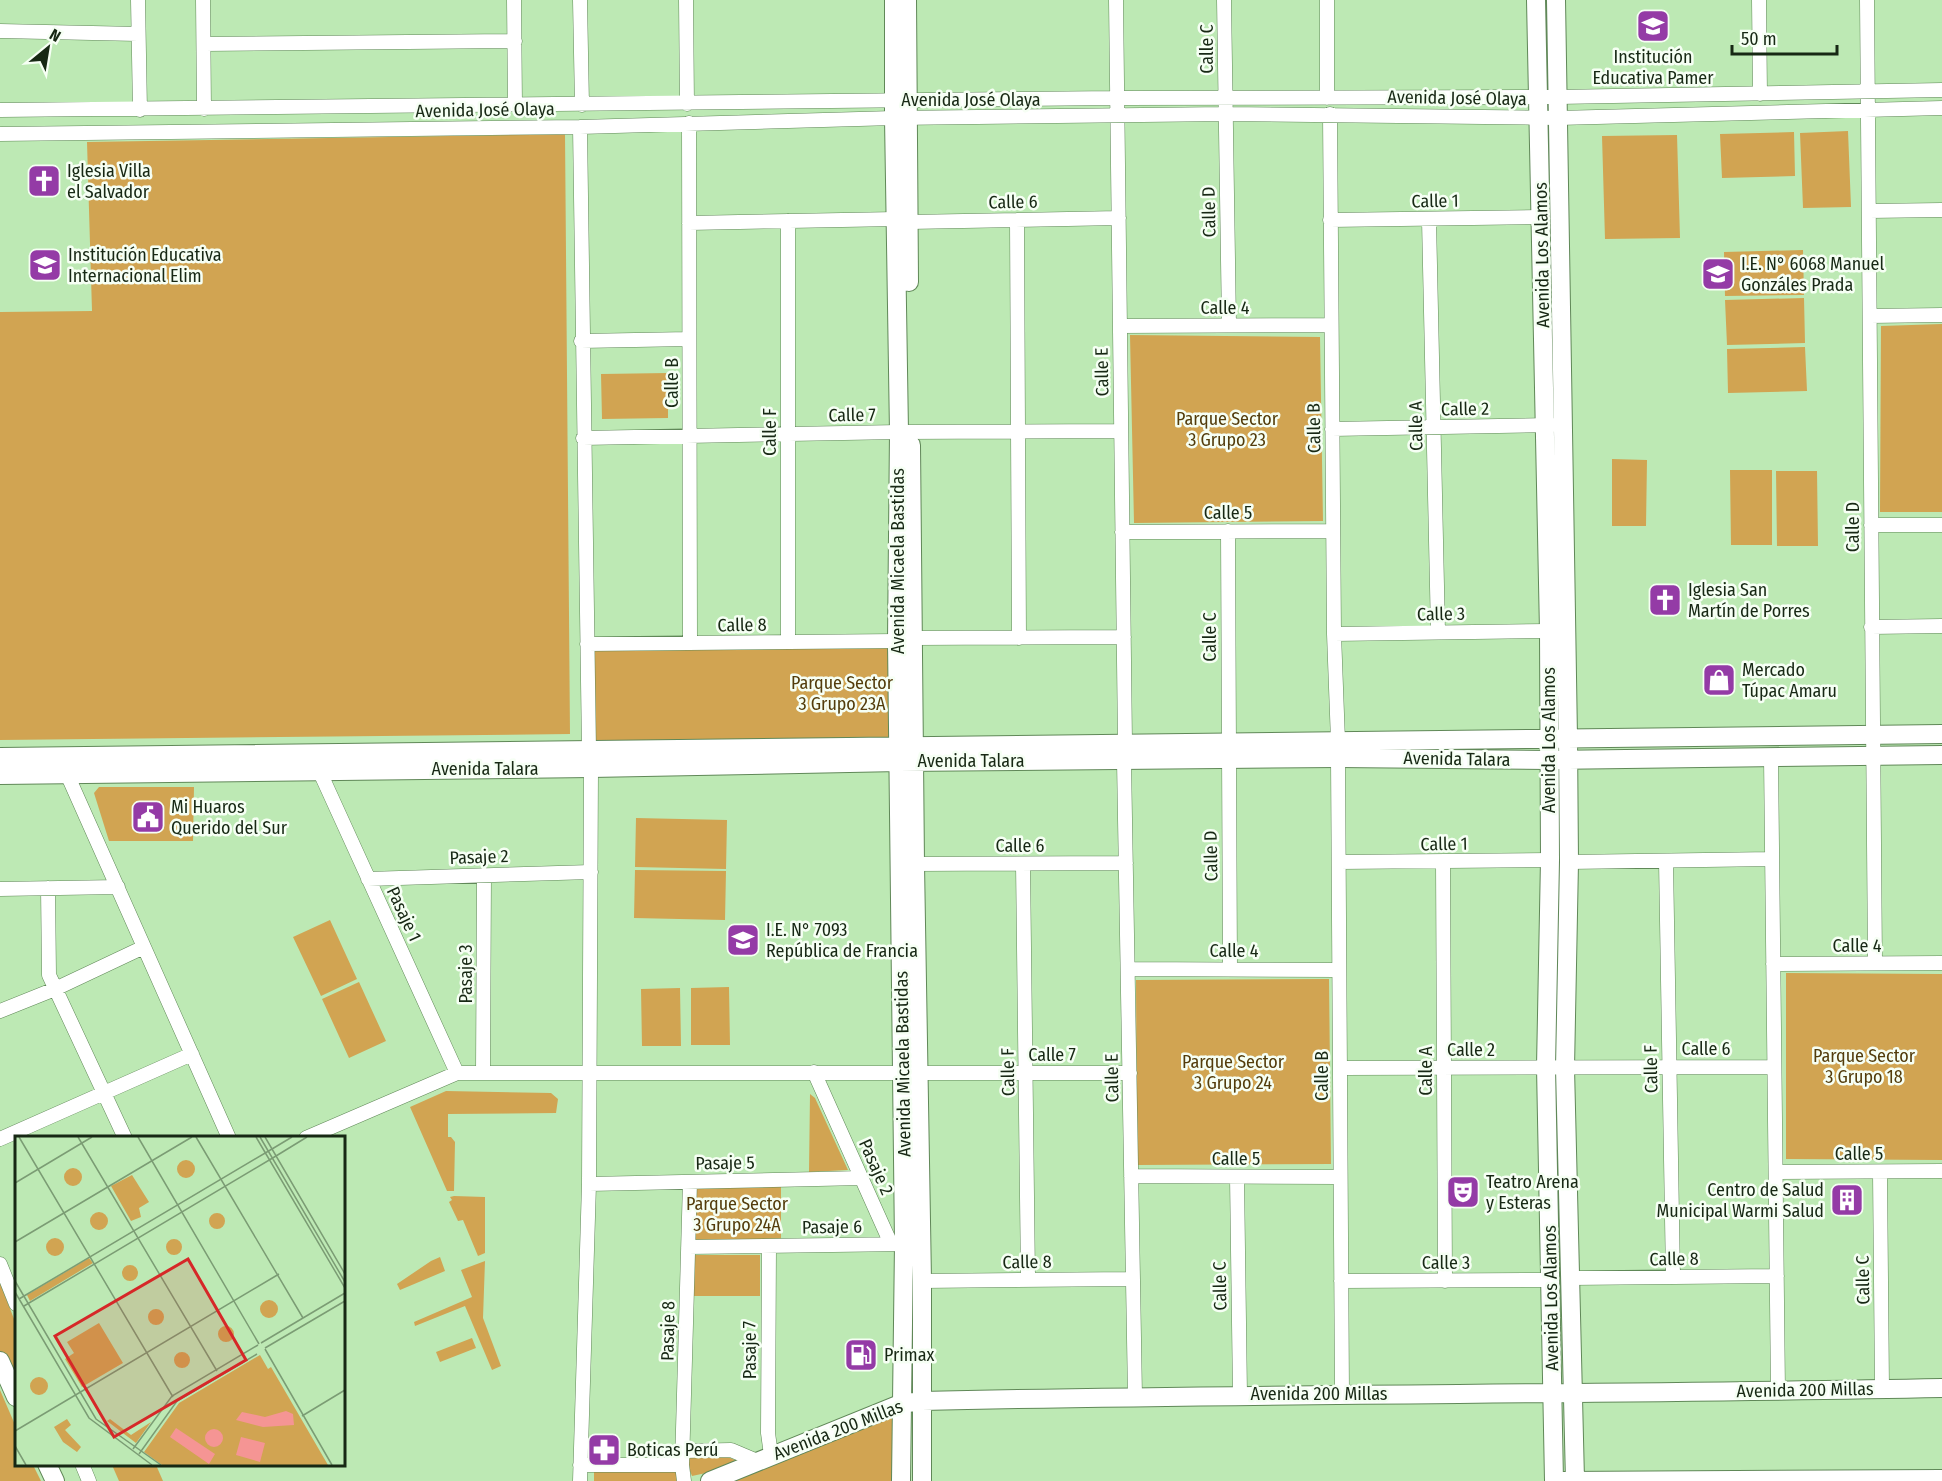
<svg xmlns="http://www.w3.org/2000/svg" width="1942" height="1481" viewBox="0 0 1942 1481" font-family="'Fira Sans Condensed',sans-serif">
  <rect width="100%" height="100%" fill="#bde9b4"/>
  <path fill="#d1a452" d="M1848,131L1851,207L1803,208L1800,133Z
    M1794,132L1795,176L1722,178L1720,134Z
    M565,134L570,734L0,740V312L92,311L87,142Z
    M1677,135L1680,238L1605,239L1602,136Z
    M1803,250L1804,295L1725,296L1724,252Z
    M1804,298L1805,343L1727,345L1725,300Z
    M1942,324V512H1880L1881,326Z
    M1130,335L1320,337L1323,521L1134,523Z
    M1805,347L1807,391L1728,393L1727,349Z
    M668,373V418L602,419L601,374Z
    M1612,459L1647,460L1646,526H1612Z
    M1730,470H1772V545H1731Z
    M1776,471H1817L1818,546H1777Z
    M888,648L890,738L595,741L594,651Z
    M99,787H194L193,841H109L94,793Z
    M636,818L727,820L726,869L635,867Z
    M635,870L726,871L725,920L634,918Z
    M330,920L357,979L321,996L293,937Z
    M1786,973L1942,974V1160L1786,1159Z
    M1329,979L1331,1164L1137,1165L1136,980Z
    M359,982L386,1041L349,1058L322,999Z
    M729,987L730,1045H691V988Z
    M680,988L681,1046H642L641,989Z
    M446,1091L551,1093L558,1099L556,1113L448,1114V1137H451L455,1142L454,1191H447L410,1107Z
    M810,1094L815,1098L848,1170L809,1172Z
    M781,1184V1243L693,1244L692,1185Z
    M454,1196L485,1197V1253L478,1256L463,1220L458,1221L449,1202L452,1200L450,1197Z
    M694,1255H760V1296H694Z
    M440,1257L445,1271L400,1290L397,1284L431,1261Z
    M485,1261L483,1318L501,1366L492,1370L465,1306L415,1326L414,1322L472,1297L461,1270Z
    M0,1283L16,1324V1389L0,1353Z
    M472,1338L476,1348L440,1362L436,1352Z
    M0,1390L16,1427V1464L33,1465L41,1481H0Z
    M894,1411L895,1481H730Z
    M688,1455H723L735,1460L734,1463L720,1470L692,1476L687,1464Z
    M112,1465H156L163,1481H119Z
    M594,1470L679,1472L680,1479L676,1481H594Z"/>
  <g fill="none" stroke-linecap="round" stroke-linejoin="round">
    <g stroke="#608858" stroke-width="15">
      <path id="street" d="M138,0L140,110
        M203,0L204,109
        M514,0L515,105
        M580,0L582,105
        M686,0L687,104
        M1116,0L1125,743
        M1224,0L1229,325
        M1327,0V98
        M1759,0L1760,94
        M1867,0L1875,963
        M0,31L138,34
        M204,44L515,41
        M0,110L1117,98L1558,97L1942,90
        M1330,114L1334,634L1338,741
        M689,123L690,643
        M580,127L589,750
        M0,134L580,127L894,118L1226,114L1558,118L1942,108
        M1869,211L1942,210
        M1017,220L1019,638
        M1330,220L1541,217
        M1429,220L1438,632
        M788,221V642
        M909,222L1119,218
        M689,223L896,219
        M1870,316L1942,315
        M1120,326L1331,325
        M581,341L689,339
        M1332,429L1552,425
        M583,438L899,432L1121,431
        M1871,525H1942
        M1228,531L1230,969
        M1122,532L1333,531
        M1871,627L1942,626
        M1334,634L1549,631
        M913,638L1124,637
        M587,644L897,641
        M1771,757L1778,1392
        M1338,758L1342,1395
        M1124,761L1135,1396
        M319,770L457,1073
        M67,774L229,1138
        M1666,861L1673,1277
        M1339,862L1550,860
        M1443,862L1445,1281
        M1569,862L1772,859
        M915,864L1126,863
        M1023,864L1028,1280
        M368,879L591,872
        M48,888L49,975L125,1138
        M0,889L118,887
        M1773,964L1942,963
        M1128,969L1339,970
        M0,1011L55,989L144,947
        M1340,1068L1774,1067
        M483,1072L484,875
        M814,1072L891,1244
        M306,1138L457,1073H1130
        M0,1139L192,1054
        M1776,1172L1942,1171
        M1880,1172L1882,1389
        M1131,1176L1340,1177
        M1237,1177L1240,1395
        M589,1184L862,1178
        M769,1246L768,1433L771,1455
        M688,1247L904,1244
        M0,1264L16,1304
        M1570,1278L1777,1276
        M922,1281L1133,1279
        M1341,1281L1550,1280
        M683,1451L731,1450L757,1461
        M82,1464L89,1481
        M580,1465H682
        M580,1481L589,1184L591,768
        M684,1481L682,1465L690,1182"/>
    </g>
    <g stroke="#608858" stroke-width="20">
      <path id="secondary" d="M894,0V118L899,432L897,641L904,1244L901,1481
        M907,0L909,282
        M1536,0L1549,631L1550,860L1546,1067L1554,1481
        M1556,0L1568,738L1569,862L1565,1068L1575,1480
        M911,445L915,864L922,1281V1481
        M0,757L1942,734
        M0,775L591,768L899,762L1338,758L1549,760L1942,755
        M0,1361L16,1397
        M47,1464L55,1481
        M710,1481L900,1404L922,1401C1262,1393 1602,1395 1942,1388
        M1563,1481L1942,1479"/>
    </g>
    <use href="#street" stroke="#fff" stroke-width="14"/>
    <use href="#secondary" stroke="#fff" stroke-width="18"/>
  </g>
  <defs>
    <g id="school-square" transform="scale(1.725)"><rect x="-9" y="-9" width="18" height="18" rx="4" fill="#943ba6" stroke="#f6fff4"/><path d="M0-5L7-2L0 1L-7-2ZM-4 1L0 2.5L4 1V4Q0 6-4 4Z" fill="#fff"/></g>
    <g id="church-square" transform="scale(1.725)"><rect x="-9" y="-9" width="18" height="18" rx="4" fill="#943ba6" stroke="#f6fff4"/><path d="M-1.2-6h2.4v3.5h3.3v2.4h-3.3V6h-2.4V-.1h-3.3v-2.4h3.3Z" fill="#fff"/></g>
    <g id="shop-square" transform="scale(1.725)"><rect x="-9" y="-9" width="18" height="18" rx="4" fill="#943ba6" stroke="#f6fff4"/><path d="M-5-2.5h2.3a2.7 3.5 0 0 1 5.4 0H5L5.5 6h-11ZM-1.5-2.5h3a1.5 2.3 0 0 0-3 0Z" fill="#fff"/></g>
    <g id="civic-square" transform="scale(1.725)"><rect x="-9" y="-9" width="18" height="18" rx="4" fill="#943ba6" stroke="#f6fff4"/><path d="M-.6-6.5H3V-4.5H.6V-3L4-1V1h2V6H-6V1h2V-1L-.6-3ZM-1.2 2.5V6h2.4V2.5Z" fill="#fff"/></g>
    <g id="theatre-square" transform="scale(1.725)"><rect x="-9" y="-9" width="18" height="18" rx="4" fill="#943ba6" stroke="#f6fff4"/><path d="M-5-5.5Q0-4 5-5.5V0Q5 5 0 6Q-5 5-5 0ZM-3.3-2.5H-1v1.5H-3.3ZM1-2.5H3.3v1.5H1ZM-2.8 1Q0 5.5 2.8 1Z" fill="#fff"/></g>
    <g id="building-square" transform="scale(1.725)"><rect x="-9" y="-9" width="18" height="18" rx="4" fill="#943ba6" stroke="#f6fff4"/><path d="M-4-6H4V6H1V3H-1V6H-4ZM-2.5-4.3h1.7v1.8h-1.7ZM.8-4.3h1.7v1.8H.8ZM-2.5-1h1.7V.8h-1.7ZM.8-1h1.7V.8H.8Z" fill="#fff"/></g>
    <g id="fuel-square" transform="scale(1.725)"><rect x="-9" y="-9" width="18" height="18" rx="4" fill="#943ba6" stroke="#f6fff4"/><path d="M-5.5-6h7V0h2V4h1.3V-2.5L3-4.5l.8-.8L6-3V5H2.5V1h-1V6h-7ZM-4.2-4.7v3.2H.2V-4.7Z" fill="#fff"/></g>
    <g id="pharmacy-square" transform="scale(1.725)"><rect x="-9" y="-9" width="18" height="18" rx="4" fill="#943ba6" stroke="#f6fff4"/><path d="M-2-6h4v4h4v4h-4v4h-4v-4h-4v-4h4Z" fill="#fff"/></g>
  </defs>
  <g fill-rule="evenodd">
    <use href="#school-square" x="1653" y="26"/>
    <use href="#church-square" x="44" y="181"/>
    <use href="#school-square" x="45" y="265"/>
    <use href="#school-square" x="1718" y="274"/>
    <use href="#church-square" x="1665" y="600"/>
    <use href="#shop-square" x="1719" y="680"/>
    <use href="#civic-square" x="148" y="817"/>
    <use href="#school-square" x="743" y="940"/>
    <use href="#theatre-square" x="1463" y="1192"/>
    <use href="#building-square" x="1847" y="1200"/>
    <use href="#fuel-square" x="861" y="1355"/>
    <use href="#pharmacy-square" x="604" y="1450"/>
  </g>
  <g text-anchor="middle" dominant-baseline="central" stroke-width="5" stroke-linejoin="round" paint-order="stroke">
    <g font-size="18" fill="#172814" stroke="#f6fff4">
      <text transform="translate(1207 49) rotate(-90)">Calle C</text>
      <text transform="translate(1457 98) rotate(1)">Avenida José Olaya</text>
      <text x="971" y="100">Avenida José Olaya</text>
      <text transform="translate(485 110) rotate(-1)">Avenida José Olaya</text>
      <text transform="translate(1435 201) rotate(-1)">Calle 1</text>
      <text transform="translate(1013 202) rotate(-1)">Calle 6</text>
      <text transform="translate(1209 212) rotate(-91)">Calle D</text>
      <text transform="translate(1542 255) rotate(-91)">Avenida Los Alamos</text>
      <text x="1225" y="308">Calle 4</text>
      <text transform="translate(1102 372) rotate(-91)">Calle E</text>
      <text transform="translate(672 383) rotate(-90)">Calle B</text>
      <text transform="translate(1465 409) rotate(-1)">Calle 2</text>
      <text transform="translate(852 415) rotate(-1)">Calle 7</text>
      <text transform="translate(1416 426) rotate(-91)">Calle A</text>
      <text transform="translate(1314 428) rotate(-91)">Calle B</text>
      <text transform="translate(770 432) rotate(-90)">Calle F</text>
      <text x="1228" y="513">Calle 5</text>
      <text transform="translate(1853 527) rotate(-90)">Calle D</text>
      <text transform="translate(898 561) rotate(-90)">Avenida Micaela Bastidas</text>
      <text transform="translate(1441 614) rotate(-1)">Calle 3</text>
      <text transform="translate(742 625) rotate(-1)">Calle 8</text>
      <text transform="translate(1210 637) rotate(-90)">Calle C</text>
      <text transform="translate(1549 740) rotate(-90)">Avenida Los Alamos</text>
      <text transform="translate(1457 759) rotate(1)">Avenida Talara</text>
      <text x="971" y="761">Avenida Talara</text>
      <text x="485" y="769">Avenida Talara</text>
      <text transform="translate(1444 844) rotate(-1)">Calle 1</text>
      <text x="1020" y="846">Calle 6</text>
      <text transform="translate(1211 856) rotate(-91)">Calle D</text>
      <text transform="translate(479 857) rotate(-2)">Pasaje 2</text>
      <text transform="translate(404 914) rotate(65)">Pasaje 1</text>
      <text x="1857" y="946">Calle 4</text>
      <text x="1234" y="951">Calle 4</text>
      <text transform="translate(466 974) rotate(-90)">Pasaje 3</text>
      <text x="1706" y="1049">Calle 6</text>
      <text x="1471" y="1050">Calle 2</text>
      <text x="1052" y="1055">Calle 7</text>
      <text transform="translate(903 1064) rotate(-91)">Avenida Micaela Bastidas</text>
      <text transform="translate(1651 1069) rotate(-91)">Calle F</text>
      <text transform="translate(1426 1071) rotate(-90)">Calle A</text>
      <text transform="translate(1008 1072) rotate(-91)">Calle F</text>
      <text transform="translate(1322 1076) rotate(-90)">Calle B</text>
      <text transform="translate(1112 1078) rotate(-91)">Calle E</text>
      <text x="1859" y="1154">Calle 5</text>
      <text x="1236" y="1159">Calle 5</text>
      <text transform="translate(725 1163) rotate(-1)">Pasaje 5</text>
      <text transform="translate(876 1167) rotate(66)">Pasaje 2</text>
      <text transform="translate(832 1227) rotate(-1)">Pasaje 6</text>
      <text transform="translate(1674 1259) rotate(-1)">Calle 8</text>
      <text transform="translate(1027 1262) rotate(-1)">Calle 8</text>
      <text x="1446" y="1263">Calle 3</text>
      <text transform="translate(1863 1280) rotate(-91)">Calle C</text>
      <text transform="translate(1220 1286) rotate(-91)">Calle C</text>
      <text transform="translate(1551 1298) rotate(-91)">Avenida Los Alamos</text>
      <text transform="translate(668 1331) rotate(-89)">Pasaje 8</text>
      <text transform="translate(750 1350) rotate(-90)">Pasaje 7</text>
      <text transform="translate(1805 1390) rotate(-1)">Avenida 200 Millas</text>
      <text x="1319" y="1394">Avenida 200 Millas</text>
      <text transform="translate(838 1430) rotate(-21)">Avenida 200 Millas</text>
    </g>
    <g font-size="18" fill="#172814" stroke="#f6fff4" text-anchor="start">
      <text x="1653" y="57" text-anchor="middle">Institución<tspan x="1653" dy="21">Educativa Pamer</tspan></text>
      <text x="67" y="171">Iglesia Villa<tspan x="67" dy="21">el Salvador</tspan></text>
      <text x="68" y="255">Institución Educativa<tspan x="68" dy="21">Internacional Elim</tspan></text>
      <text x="1741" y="264">I.E. N° 6068 Manuel<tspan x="1741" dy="21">Gonzáles Prada</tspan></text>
      <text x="1688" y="590">Iglesia San<tspan x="1688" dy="21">Martín de Porres</tspan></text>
      <text x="1742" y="670">Mercado<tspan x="1742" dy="21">Túpac Amaru</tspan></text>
      <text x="171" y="807">Mi Huaros<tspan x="171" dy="21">Querido del Sur</tspan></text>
      <text x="766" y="930">I.E. N° 7093<tspan x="766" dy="21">República de Francia</tspan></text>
      <text x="1486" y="1182">Teatro Arena<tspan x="1486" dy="21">y Esteras</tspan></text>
      <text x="1824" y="1190" text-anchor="end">Centro de Salud<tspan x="1824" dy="21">Municipal Warmi Salud</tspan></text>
      <text x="884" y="1355">Primax</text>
      <text x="627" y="1450">Boticas Perú</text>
    </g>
    <g font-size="18" fill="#533c0b" stroke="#f6fff4">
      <text x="1227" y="419">Parque Sector<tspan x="1227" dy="21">3 Grupo 23</tspan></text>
      <text x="842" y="683">Parque Sector<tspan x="842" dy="21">3 Grupo 23A</tspan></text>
      <text x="1864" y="1056">Parque Sector<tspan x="1864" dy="21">3 Grupo 18</tspan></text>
      <text x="1233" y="1062">Parque Sector<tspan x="1233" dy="21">3 Grupo 24</tspan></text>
      <text x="737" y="1204">Parque Sector<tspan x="737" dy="21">3 Grupo 24A</tspan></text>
    </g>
  </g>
  <g transform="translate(15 1136)">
    <rect width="330" height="330" fill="#bde9b4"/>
    <path d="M162 33a9 9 0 1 1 18 0a9 9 0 1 1-18 0ZM49 41a9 9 0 1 1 18 0a9 9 0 1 1-18 0ZM117,39L134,66L124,72L126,81L116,85L96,50ZM75 85a9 9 0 1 1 18 0a9 9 0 1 1-18 0ZM194 85a8 8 0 1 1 16 0a8 8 0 1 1-16 0ZM31 111a9 9 0 1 1 18 0a9 9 0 1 1-18 0ZM151 111a8 8 0 1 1 16 0a8 8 0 1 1-16 0ZM74,122L78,127L15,165L12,159ZM107 137a8 8 0 1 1 16 0a8 8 0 1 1-16 0ZM245 173a9 9 0 1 1 18 0a9 9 0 1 1-18 0ZM133 181a8 8 0 1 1 16 0a8 8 0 1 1-16 0ZM84,187L108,227L67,251L50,223L59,217L52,206ZM203 198a8 8 0 1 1 16 0a8 8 0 1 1-16 0ZM159 224a8 8 0 1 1 16 0a8 8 0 1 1-16 0ZM245,219L253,233L256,231L313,329H147L129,316L164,267ZM15 250a9 9 0 1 1 18 0a9 9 0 1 1-18 0ZM52,283L56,289L50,294L66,311L62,316L48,306L39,291ZM95,283L116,299L136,286L121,307L92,285Z" fill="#d1a452"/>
    <path d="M271,275L278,278L279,289L248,291L221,284L227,276L250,281ZM161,292L200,318L194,328L155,301ZM190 302a9 9 0 1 1 18 0a9 9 0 1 1-18 0ZM226,301L250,307L245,326L221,319Z" fill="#f59594"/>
    <path fill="none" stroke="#7b9c74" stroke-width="1.5" d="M4,1L158,261M63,1L202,235M123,1L244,208M181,1L288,182M241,1L330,152M245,1L330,146M250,1L330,138M257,13L277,1M261,20L292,1M0,47L77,1M0,106L177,1M0,145L81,283L146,329M0,156L74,282L137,329M4,163L257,13M9,170L261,20M246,207L330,157M250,212L330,165M250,213L317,329M287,280L330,254M0,295L264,138M0,310L11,329M118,313L157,260L243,209M124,318L162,265L242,218"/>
    <path fill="#d62828" fill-opacity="0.15" stroke="#d62828" stroke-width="3" d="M173,123L231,224L99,301L40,200Z"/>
    <rect width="330" height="330" fill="none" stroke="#172814" stroke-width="3"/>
  </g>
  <g transform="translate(48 48) rotate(30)" stroke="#f6fff4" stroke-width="4.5" paint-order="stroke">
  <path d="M0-4.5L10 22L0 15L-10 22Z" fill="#172814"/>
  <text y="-9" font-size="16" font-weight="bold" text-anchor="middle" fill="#172814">N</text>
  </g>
  <path d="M1732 45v9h105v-9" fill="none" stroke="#172814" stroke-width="3"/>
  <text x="1741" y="45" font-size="18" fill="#172814" stroke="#f6fff4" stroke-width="4.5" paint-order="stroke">50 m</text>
</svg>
